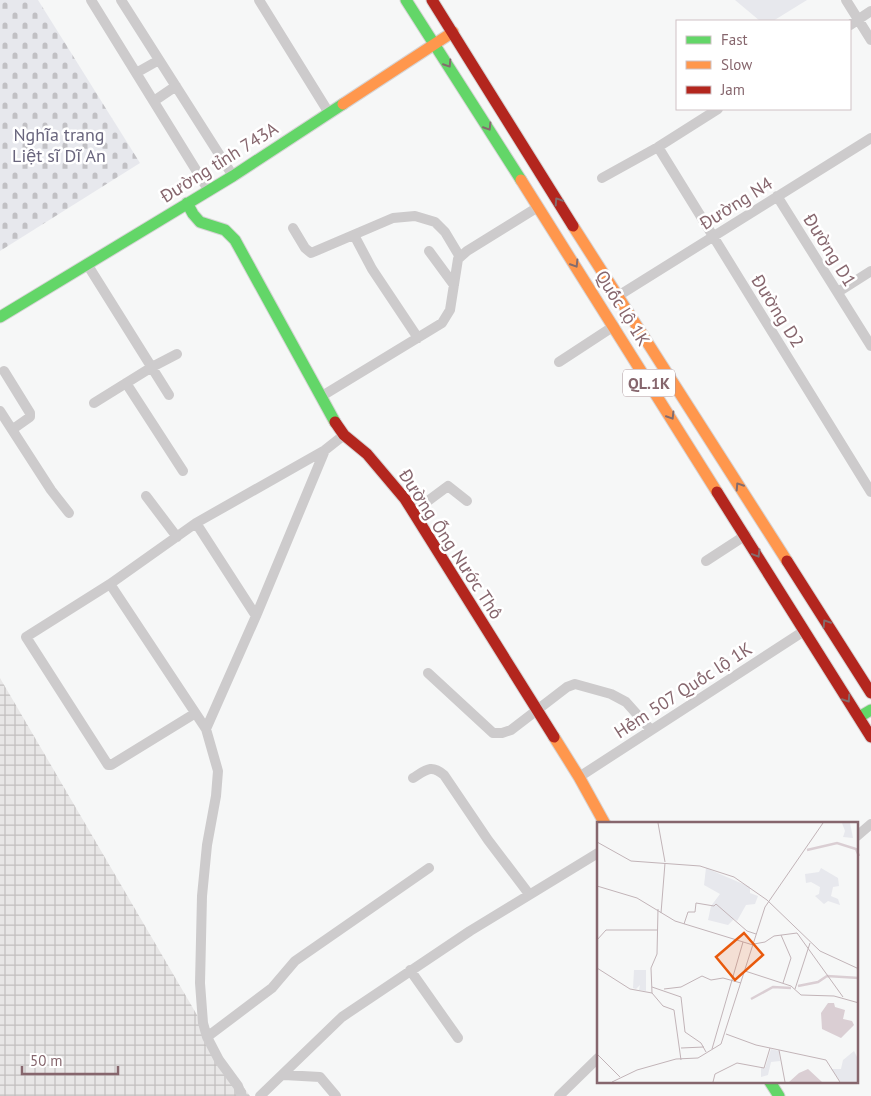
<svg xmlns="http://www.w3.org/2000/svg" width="871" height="1096" viewBox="0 0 871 1096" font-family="'PT Sans',sans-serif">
  <defs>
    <pattern id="industrial-grid" width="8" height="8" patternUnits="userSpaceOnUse" patternTransform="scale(1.25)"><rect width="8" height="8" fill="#e8e7e7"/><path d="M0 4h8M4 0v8" fill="none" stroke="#c2bfbf"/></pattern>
    <pattern id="cemetery-stones" width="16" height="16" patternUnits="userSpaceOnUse" patternTransform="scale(1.25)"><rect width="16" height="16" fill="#e7e8ed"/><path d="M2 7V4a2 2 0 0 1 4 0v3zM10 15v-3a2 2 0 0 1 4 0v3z" fill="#c1c0c4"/></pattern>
  </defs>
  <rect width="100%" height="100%" fill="#f6f7f7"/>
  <path fill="url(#industrial-grid)" d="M0,678L221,1056L250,1096H0Z"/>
  <path fill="#e7e8ed" d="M735,0H807L773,21H760Z"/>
  <path fill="url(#cemetery-stones)" d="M0,0H38L140,163L0,251Z"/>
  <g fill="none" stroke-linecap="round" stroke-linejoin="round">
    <g stroke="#d6d4d5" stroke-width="13">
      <path id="fast" d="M406,0L521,180
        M187,203L193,214L200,222L225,230L235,240L335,422
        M0,317L233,176L343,104
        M859,717L871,710
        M770,1082L779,1096"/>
    </g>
    <g stroke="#d6d4d5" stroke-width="13">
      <path id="slow" d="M343,104L453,32
        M521,180L717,492
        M573,226L787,561
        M554,737L579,777L605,824"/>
    </g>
    <g stroke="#d6d4d5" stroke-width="13">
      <path id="jam" d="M432,0L573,226
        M335,422L344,435L367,454L405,499L554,737
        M717,492L871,737
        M787,561L871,693"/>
    </g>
    <path stroke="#cdcbcc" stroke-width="10" d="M91,0L209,191
      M121,0L233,176
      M259,0L329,113
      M846,0L871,40
      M850,25L871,11
      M136,73L159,60
      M154,101L176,86
      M658,147L871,492
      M602,178L658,147L718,109
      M777,196L871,346
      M293,228L305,248L311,253L393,218L415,216L435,222L445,232L460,257
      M354,235L372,269L418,338
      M429,251L454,285
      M87,264L169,395
      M838,292L871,271
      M618,296L871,138
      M559,362L614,326
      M4,371L30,413V417L13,429
      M126,383L183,471
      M322,396L442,323L450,310L458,259L467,251L538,207
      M94,403L152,367L177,354
      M0,411L51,490L69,513
      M146,496L177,537
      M413,512L448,486L467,501
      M196,523L256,616
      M706,561L746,535
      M110,584L206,729L218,771L216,796L207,845L202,896L200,983L203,1023L207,1037L219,1060L238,1086L242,1096
      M428,673L493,733H502L511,730L567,687L575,684L611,694L626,702L651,730
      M194,714L111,765H108L26,637L110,584L196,523L325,450L344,435
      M206,729L256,616L325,450
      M579,777L804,631
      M413,778C426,770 431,764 444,775L488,840L529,894
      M857,836L871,824
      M410,970L458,1038
      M207,1037L272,988L295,961L429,868
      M284,1075L320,1077L336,1096
      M260,1096L342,1017L470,931L598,853
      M559,1096L598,1058"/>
    <use href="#fast" stroke="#63d668" stroke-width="11"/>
    <use href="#slow" stroke="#ff974d" stroke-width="11"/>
    <use href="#jam" stroke="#b3261e" stroke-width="11"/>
  </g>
  <defs><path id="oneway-chevron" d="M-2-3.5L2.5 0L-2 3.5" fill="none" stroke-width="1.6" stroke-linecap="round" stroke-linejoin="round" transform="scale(1.25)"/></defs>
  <g stroke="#846c6d">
    <use href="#oneway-chevron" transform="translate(448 64) rotate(57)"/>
    <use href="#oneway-chevron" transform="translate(488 127) rotate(58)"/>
    <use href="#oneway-chevron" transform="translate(558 201) rotate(-123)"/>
    <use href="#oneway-chevron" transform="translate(575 264) rotate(58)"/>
    <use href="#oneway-chevron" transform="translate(671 416) rotate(58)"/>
    <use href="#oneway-chevron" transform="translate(739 486) rotate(-123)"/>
    <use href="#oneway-chevron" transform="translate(757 554) rotate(59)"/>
    <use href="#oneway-chevron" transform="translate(826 623) rotate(-123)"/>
    <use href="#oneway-chevron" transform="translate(847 699) rotate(57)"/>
  </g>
  <g text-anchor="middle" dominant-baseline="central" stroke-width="5" stroke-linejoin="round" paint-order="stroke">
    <rect fill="#fff" stroke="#aa9499" stroke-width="1" x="623" y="369.5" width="52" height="27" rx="4"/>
    <g font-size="16" font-weight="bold" fill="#86666d">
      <text x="649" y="383">QL.1K</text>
    </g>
    <g font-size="18" fill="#69657d" stroke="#fff">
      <text x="59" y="134">Nghĩa trang<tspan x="59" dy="21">Liệt sĩ Dĩ An</tspan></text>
    </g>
    <g font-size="18" fill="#86666d" stroke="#fff">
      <text transform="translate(219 162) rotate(-32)">Đường tỉnh 743A</text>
      <text transform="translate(736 203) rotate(-32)">Đường N4</text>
      <text transform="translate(830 250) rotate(58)">Đường D1</text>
      <text transform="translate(623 308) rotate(58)">Quốc lộ 1K</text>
      <text transform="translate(778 311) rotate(58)">Đường D2</text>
      <text transform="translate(451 544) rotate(57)">Đường Ống Nước Thô</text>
      <text transform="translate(683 690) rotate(-33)">Hẻm 507 Quốc lộ 1K</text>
    </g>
  </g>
  <g transform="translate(597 822)">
    <rect width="261" height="261" fill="#f6f7f7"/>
    <path d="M37,148H49V169L42,168L43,163L39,167L36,166ZM174,227L182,229L183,239L174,240L171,253L164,255V246H168Z" fill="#e7e8ed"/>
    <path d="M224,46L241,56L242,64L236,65L234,74L241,77L243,83L231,79L227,82L218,74L222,72L223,65L214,60L209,61L208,52L222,50Z" fill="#e7e8ed"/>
    <path d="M245,1H253L256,16L246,15L248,9ZM109,46L153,65V71L161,74L158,82L149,83L140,99L137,97L131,103L111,98L114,84L123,72L107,63ZM257,229L261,237V260H244L234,247H244L246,238Z" fill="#e7e8ed"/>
    <path d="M231,181H237L238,185L248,188L246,197L255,199L257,203L244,216L225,207L224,191ZM211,247L225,260H192L202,251Z" fill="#daced3"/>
    <path fill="none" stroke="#daced3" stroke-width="2.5" d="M210,28L240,21L259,27L262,34M201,164L221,160L230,154L262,156M154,177L176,165L194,166"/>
    <path fill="none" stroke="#c2b4b8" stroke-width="1" d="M61,1L68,40M0,20L34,39L103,44L137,55L170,78L223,129L262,147M0,64L40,76L78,99L156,123M64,91L68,41M87,102L91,90H98L99,81L117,84L119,82L150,109L159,112M184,113L194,136L186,161M0,118L9,108H60M157,122L168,120L177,114L200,111L246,175M0,146L33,167L55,171L66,184L77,188L84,238M148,149L194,164L204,173L237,174L262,181M55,165L84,175L88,210L104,221L109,230M67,167L84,165L105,154L114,158L126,156L144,161M198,167L213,121M55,171L54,146L60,132L61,87M129,212L159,223L229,238L243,260M84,226L107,225M115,227L146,120M182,228L188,260M0,232L23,255M15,260L40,248L79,237L101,236L124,222L168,85L226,1M116,260L118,252L140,241L167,246L173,226"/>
    <path fill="#e8590c" fill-opacity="0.15" stroke="#e8590c" stroke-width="2.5" d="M147,111L166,133L138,158L119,135Z"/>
    <rect width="261" height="261" fill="none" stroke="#86666d" stroke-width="2.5"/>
  </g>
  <rect x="676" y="20" width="175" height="90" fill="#ffffff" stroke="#cfc2c5"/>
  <rect x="686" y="36" width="25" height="8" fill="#63d668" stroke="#cfc2c5"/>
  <text x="721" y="45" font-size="15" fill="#86666d">Fast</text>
  <rect x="686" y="61" width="25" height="8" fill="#ff974d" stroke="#cfc2c5"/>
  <text x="721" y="70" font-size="15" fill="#86666d">Slow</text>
  <rect x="686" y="86" width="25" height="8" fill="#b3261e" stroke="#cfc2c5"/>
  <text x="721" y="95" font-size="15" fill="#86666d">Jam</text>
  <path d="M22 1066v8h96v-8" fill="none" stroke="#86666d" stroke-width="2.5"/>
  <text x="30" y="1066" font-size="15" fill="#86666d" stroke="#ffffff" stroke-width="4" paint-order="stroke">50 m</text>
</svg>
